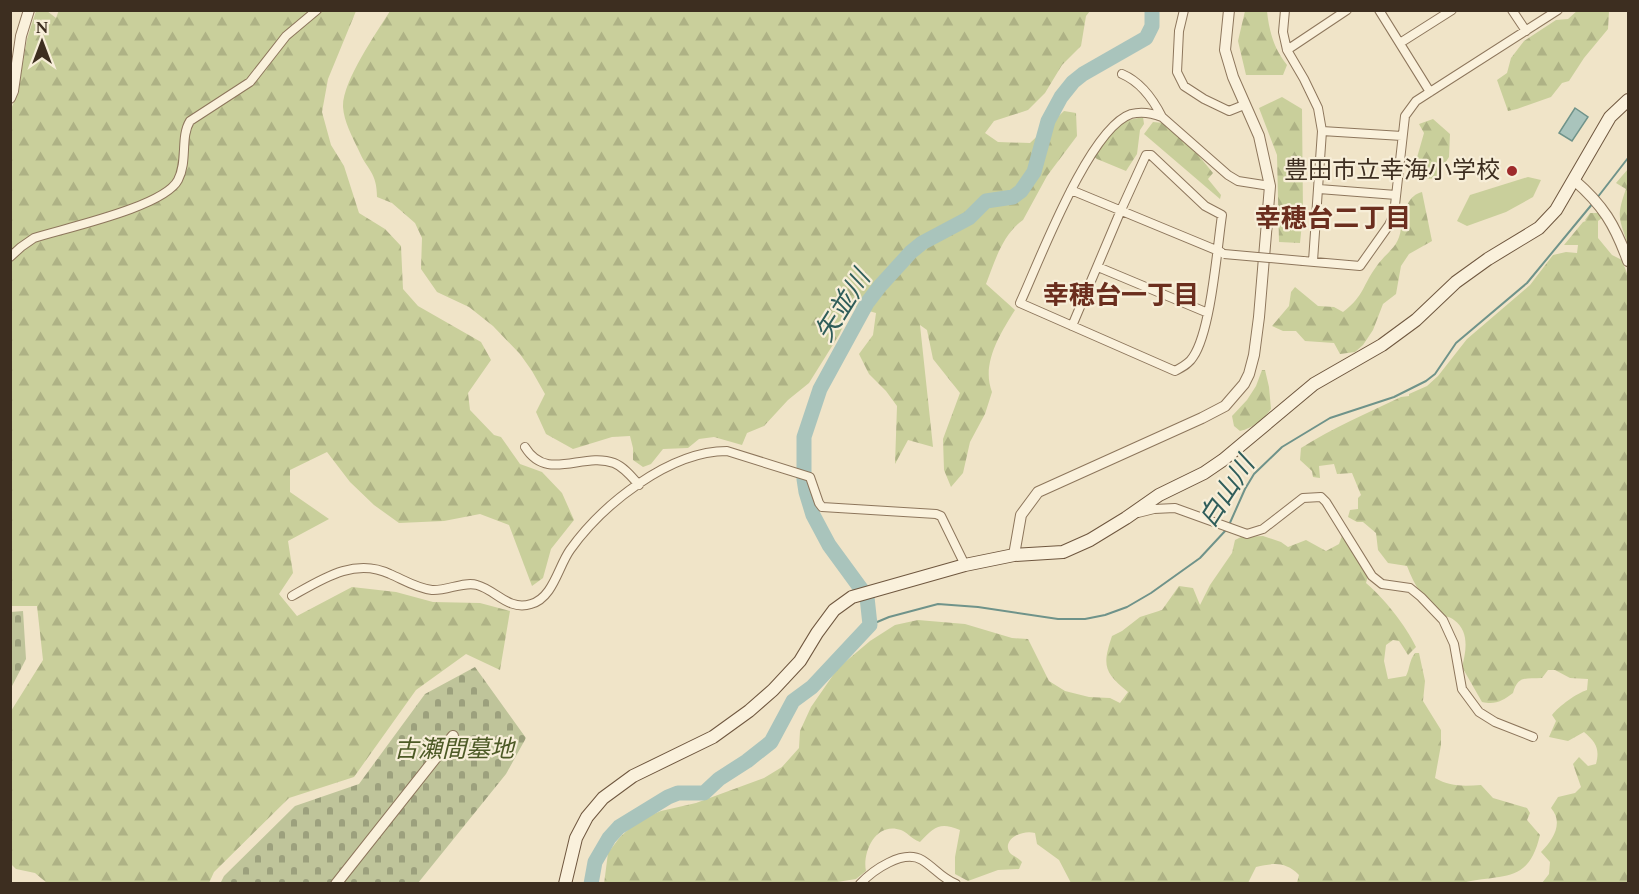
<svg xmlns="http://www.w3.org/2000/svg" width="1639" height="894" viewBox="0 0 1639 894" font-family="Spectral,'Noto Sans JP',serif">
  <defs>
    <pattern id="forest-firs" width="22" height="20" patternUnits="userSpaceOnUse" patternTransform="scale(1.5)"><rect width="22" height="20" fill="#c9cf9b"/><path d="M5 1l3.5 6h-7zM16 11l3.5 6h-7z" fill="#aeb285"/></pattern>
    <pattern id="cemetery-stones" width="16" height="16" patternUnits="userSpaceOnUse" patternTransform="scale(1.5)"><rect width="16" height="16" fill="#bfc49a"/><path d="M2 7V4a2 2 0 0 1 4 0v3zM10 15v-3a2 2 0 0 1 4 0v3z" fill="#9ca07d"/></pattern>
  </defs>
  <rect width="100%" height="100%" fill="#f0e4c8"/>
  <path fill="#c9cf9b" d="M1528,177L1541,180L1533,197L1506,212L1467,226L1457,221L1470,195Z"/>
  <path fill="url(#forest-firs)" d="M59,10L356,11L328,79L322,112L331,145L344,166L359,213L385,229L401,246L403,289L418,306L481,342L491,360L468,393L470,410L494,435L501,437L520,464L542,472L562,493L574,520L551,549L543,578L532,586L509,525L480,514L444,521L399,523L374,505L350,482L327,452L290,470V492L329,519L288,541L293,573L279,594L297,616L352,587L396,592L433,602L480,603L510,611L500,670L466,654L416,690L354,777L289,798L214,872L209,883H47L35,873L16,869L11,864V711L43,660L37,606H11L10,112L18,91L27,39L36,11H47L56,18Z
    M1578,10L1609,11L1608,29L1584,58L1569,81L1562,83L1551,97L1517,109L1508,111L1497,80L1507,73L1511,58L1524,41L1556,20L1568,19Z
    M390,11H1090L1086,16L1081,46L1062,65L1045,93L1028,110L994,121L985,133L998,142L1030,143L1064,111L1076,113L1077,136L1047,176L1023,220C1002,235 995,261 986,284L1015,310C1000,334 981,364 992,392L985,414L970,442L963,473L951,487L944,470L943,439L960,393L933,359L927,330L920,325L933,447L908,440L895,464L897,406L886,391L869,374L859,354L873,335L876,313L855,307L850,311L839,335L809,383L788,400L764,426L747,433L742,445L714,437L699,439L688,448L663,449L651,464L643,467L633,460V448L630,436L612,437L573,449L546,434L536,412L545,394L532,371L520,354L493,326L469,307L437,292L421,269L422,238L415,223L392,203L377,197C377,172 367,170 359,151C352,136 344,122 343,107C342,82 377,32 390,11Z
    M1245,11H1267C1269,31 1274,49 1287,65L1283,75H1246L1238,41Z
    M1282,97L1302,109L1303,213L1300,243L1279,242L1277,155L1259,108Z
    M1143,117L1144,124L1140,130L1137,154L1126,171L1097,159L1091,154L1110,124Z
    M1433,119L1450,134L1449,157L1443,166V178L1423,179L1416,161L1424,133L1419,124Z
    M1153,122L1164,123L1199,156L1213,173L1208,179L1221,195L1220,199L1144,134Z
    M1628,169V245C1619,218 1616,217 1626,189L1616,183Z
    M1422,192L1432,241L1409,254L1401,266L1396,294L1383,304L1373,330L1363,345L1355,352L1340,354L1334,343L1305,341L1296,331H1283L1272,326L1289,306L1291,292L1295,287L1318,306L1334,307L1343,312C1365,295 1362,286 1376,267C1386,252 1399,248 1401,228L1405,225C1404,211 1407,196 1422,192Z
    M1590,213H1600L1602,218L1598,221V238L1612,255L1622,260L1628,276V883H1542L1549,874L1550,862L1541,852C1553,840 1564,823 1551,808L1558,797L1575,793L1581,787L1573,764L1579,757L1588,766L1596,764C1600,749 1596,742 1584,732L1568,741L1549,737L1556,721L1552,715C1559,706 1577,693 1587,690L1588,679L1570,678L1555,670H1548L1542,678C1526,679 1518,675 1513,693C1502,701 1496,705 1482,702L1462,667C1466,651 1470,632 1454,620C1451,617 1446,617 1442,614C1425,603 1414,585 1407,566L1388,563L1378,550L1376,533L1363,522H1357L1348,517L1350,510L1358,509V498L1361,495L1352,473L1337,474L1334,464L1319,466L1320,478L1313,477L1312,471L1300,460L1301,448C1333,428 1367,413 1401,397L1409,396V394L1427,386L1438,376L1467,339L1530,285L1553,255L1566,252L1577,253L1578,245H1564L1583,222L1586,221L1585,220Z
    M1262,370H1265L1269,387L1271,409C1263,420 1253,428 1240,431L1234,426L1232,416L1247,400L1256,386Z
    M1263,536L1281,542L1288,547L1306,540L1326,551L1339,544L1342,536L1368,576L1366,583C1384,598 1406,626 1416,647L1408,655L1399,641L1393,640L1386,645L1384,661L1388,679L1406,676C1410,668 1409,661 1415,653H1419L1425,681L1423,701L1441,730V745L1435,778C1450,787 1464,786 1481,785L1493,798L1527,808L1530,813L1527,820L1540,835C1528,886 1502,873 1462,883H1297L1299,875C1285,861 1273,863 1256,867L1248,883H1071L1059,860L1037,844L1035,833C1022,829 1001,840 1010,853C1013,856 1019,858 1022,862L1019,869L998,870L968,881L955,874V857L960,830C940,822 935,826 920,842C910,838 907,832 901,830C876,821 862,852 866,871L856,879L825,884H604L608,853L620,837L639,820L661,811L696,803L764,778L782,767L799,748L800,731L811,707L838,668L870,641L895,625L918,620L965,624L1012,638L1028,639L1049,681L1065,691L1089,697L1110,698L1120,703L1128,692C1104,672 1102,666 1112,636L1122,631L1140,617L1162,610L1179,586L1193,588L1200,605L1210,585L1232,553L1235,540L1241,537Z"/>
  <path fill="url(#cemetery-stones)" d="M23,611L26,659L11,688V612Z
    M475,667L526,738L506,774L418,883L220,884L224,876L295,806L359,784L425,694Z"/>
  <path fill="#a9c4bc" stroke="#6f938a" stroke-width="1.5" d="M1575,108L1588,117L1572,141L1559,133Z"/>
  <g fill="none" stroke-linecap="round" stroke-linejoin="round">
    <path stroke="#6f938a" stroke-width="2" d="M1597,198L1628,158
      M1229,525L1245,489L1254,474L1282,447L1330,418L1394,397L1426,381L1435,374L1456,343L1527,283L1593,203
      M870,625L889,617L938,604L978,607L1058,619H1085L1105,615L1127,607L1151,593L1200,558L1226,530"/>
    <path stroke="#a9c4bc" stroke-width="15" d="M591,884L595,862L609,838L619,827L668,797L678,793H704L719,779L747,761L771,742L793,701L812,687L870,625L867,597L829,545L813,515L806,492L804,479V437L820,389L867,303L880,286L911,252L922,243L969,218L986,201L1013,197L1021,191L1034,172L1048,121L1061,97L1073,82L1083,74L1146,38L1152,26V10"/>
    <g stroke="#8d765c" stroke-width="10">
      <path id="minor" d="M1184,10L1179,31L1177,72L1184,86L1204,99L1229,111L1244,105
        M1285,10L1283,32L1287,50L1304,79L1318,108L1322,131L1313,261
        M1379,10L1430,92
        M1512,10L1526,31
        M1400,43L1452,10
        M1287,50L1347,10
        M1122,74C1141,82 1153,99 1162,117
        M1322,131L1402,136
        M1319,189L1396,195
        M1071,190L1221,252
        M10,257L21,247L34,238C65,228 164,207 178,180C188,161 180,137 190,121L250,82L286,36L317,10
        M1303,261L1360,266L1389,225L1394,214L1405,116L1416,101L1430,92L1558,10
        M1098,267L1208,313
        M1072,326L1121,210L1146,155H1151L1205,206L1222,215C1217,249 1211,331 1193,357C1189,364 1182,367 1175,371L1020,303C1039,262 1089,128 1131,114C1142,111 1152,113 1162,117L1228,175L1238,181L1270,186
        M525,447C547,483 583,451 614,463C624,467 632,477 639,485
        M1138,513L1154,509L1175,508L1247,534L1263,529L1303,498L1321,497L1326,502L1372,576L1382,584L1410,588L1421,597L1443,620L1454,644L1462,689L1479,712L1495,722L1533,737
        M292,596C322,579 355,557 390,574C404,580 416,588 432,590C447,591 464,581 477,585C496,590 508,611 531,604C553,598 558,567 570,550C602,505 669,451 727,451L810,477L819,503L822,507L936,514L941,516L965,565
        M860,884C873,870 903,849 922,860C935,868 941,878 956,884"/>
    </g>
    <g stroke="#8d765c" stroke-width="12">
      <path id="tertiary" d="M10,98L13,91L21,36L29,10
        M1574,180C1603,205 1615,225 1628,261
        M1014,555L1021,515L1038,492L1202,418L1225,406L1244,384L1249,374L1254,355L1259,317L1270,186L1259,136L1233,77L1225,50L1229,10
        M336,884L453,736"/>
    </g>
    <g stroke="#6f573f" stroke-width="14">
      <path id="secondary" d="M565,884L576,838L587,817L603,798L633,776L713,737L749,711L773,690L800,661L817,633L834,610L852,597L965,565L1014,555L1063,552L1090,540L1126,518L1159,495L1204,473L1223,460L1314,384L1382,345L1416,320L1456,282L1488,259L1539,228L1556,210L1610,117L1628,100"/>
    </g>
    <use href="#minor" stroke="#faf1dc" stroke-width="8"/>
    <use href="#tertiary" stroke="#faf1dc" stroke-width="10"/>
    <use href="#secondary" stroke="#faf1dc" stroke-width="12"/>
    <g stroke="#8d765c" stroke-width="10" stroke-linecap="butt">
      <path id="minor-bridge" d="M1224,254L1303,261"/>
    </g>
    <use href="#minor-bridge" stroke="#faf1dc" stroke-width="8"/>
  </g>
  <circle fill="#9e2a2b" stroke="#f7eed8" stroke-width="2" cx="1512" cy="171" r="6"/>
  <g text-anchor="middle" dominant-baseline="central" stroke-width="4.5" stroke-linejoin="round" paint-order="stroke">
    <g font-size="24" fill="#3d2e20" stroke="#f7eed8" text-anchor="end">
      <text x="1500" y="171">豊田市立幸海小学校</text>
    </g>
    <g font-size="24" font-style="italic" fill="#4d5a26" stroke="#f7eed8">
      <text x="454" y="750">古瀬間墓地</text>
    </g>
    <g font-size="26" font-weight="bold" fill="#6b2e1e" stroke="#f7eed8">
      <text x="1333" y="219">幸穂台二丁目</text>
      <text x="1121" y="296">幸穂台一丁目</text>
    </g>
    <g font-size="26" font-style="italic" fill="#2f5d5a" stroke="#f7eed8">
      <text transform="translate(843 306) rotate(-58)">矢並川</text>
      <text transform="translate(1227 492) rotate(-57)">白山川</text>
    </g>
  </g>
  <rect width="1639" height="894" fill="none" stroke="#3d2e20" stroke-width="24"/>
  <g transform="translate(42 42)" stroke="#f7eed8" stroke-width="4.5" paint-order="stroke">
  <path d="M0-4.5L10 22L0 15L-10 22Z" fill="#3d2e20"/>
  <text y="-9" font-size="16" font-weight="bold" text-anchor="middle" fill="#3d2e20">N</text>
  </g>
</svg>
